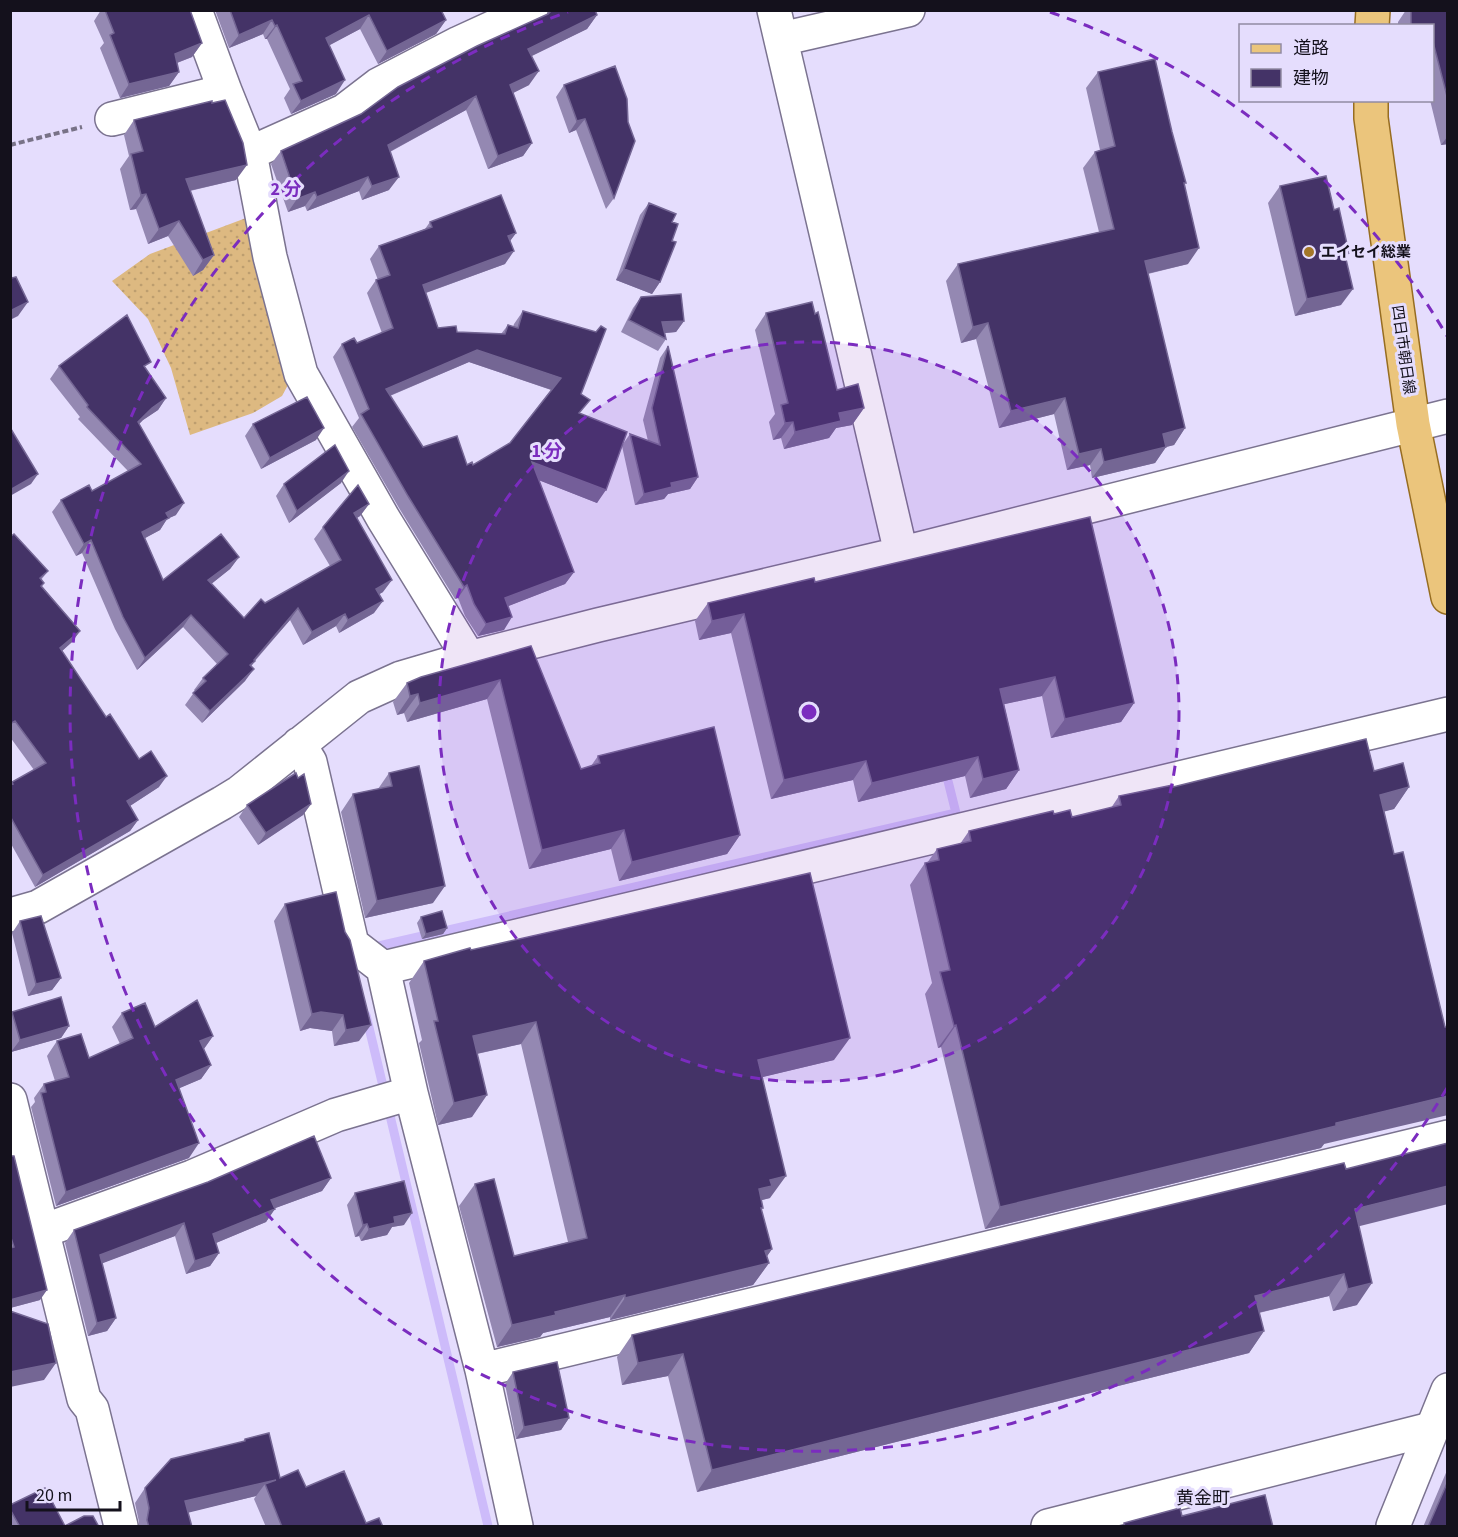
<svg xmlns="http://www.w3.org/2000/svg" width="1458" height="1537" viewBox="0 0 1458 1537" font-family="'Source Sans 3','Noto Sans JP',sans-serif">
  <defs>
    <pattern id="grass-dots" width="8" height="8" patternUnits="userSpaceOnUse" patternTransform="scale(1.5)"><rect width="8" height="8" fill="#ddb981"/><path d="M2 2h.1M6 6h.1" fill="none" stroke="#bd9e6f" stroke-width="1.8" stroke-linecap="round"/></pattern>
  </defs>
  <rect width="100%" height="100%" fill="#e5ddfd"/>
  <path fill="url(#grass-dots)" d="M254,215L289,383L282,396L253,413L190,435L171,368L148,319L112,281L150,254Z"/>
  <g fill="none" stroke-linecap="round" stroke-linejoin="round">
    <path stroke="#cdbbfa" stroke-width="9" d="M370,948L956,813L945,769
      M366,1015L488,1526"/>
    <g stroke="#7b7390" stroke-width="36">
      <path id="street" d="M195,10L225,91L250,153L270,257L301,374L383,518L469,658
        M774,10L901,553
        M781,39L908,10
        M112,119L225,91
        M250,153L344,111L378,85L459,43L531,10
        M299,744L310,762L352,944L383,968
        M10,915L38,907L222,803L240,792L359,697L401,678L469,658L598,625L899,554L1448,416
        M10,1100L84,1399L92,1409L121,1526
        M43,1231L192,1177L336,1115L411,1093
        M482,1370L1448,1137
        M516,1526L482,1370L411,1093L383,968L1448,714
        M1048,1526L1431,1429"/>
    </g>
    <g stroke="#7b7390" stroke-width="36">
      <path id="secondary" d="M1393,1526L1448,1390"/>
    </g>
    <g stroke="#976d21" stroke-width="36">
      <path id="primary" d="M1372,26L1373,10
        M1371,100V118L1413,424L1448,597"/>
    </g>
    <path stroke="#787287" stroke-width="4" stroke-dasharray="6 3" stroke-linecap="butt" d="M10,145L82,127"/>
    <use href="#street" stroke="#fff" stroke-width="33"/>
    <use href="#secondary" stroke="#fff" stroke-width="33"/>
    <use href="#primary" stroke="#ebc57c" stroke-width="33"/>
  </g>
  <path fill="#9488b2" fill-rule="evenodd" d="M101,10H190L202,43L192,57L177,63L179,72L169,86L120,98L100,48L104,43L94,21Z
    M215,10H441L446,20L436,34L378,64L360,29L329,45L336,94L291,114L284,98L290,89L267,39H265L263,34L229,48Z
    M549,10H595L597,15L587,29L532,56L529,85L513,93L532,143L523,156L488,169L466,110L390,152L389,190L362,200L359,191L307,211L305,206L288,212L271,164L281,151L361,114L548,14L550,12Z
    M1406,10H1448V144L1441,145L1430,100H1432V26H1398V22Z
    M1098,72L1172,132L1184,185L1188,264L1148,274L1185,428L1174,445L1166,447L1155,463L1092,478L1090,465L1067,470L1054,414L999,428L976,339L961,343L946,281L958,264L1099,232L1083,168L1095,152L1100,150L1086,88Z
    M564,85L627,99L614,198L606,209L576,130L569,133L556,97Z
    M134,120L236,180L190,191L214,255L203,270L193,276L168,236L148,244L136,209L130,210L120,169L129,156L124,135Z
    M1280,186L1334,210L1346,259L1341,305L1295,316L1268,203Z
    M649,203L672,222V241L660,282L652,294L616,280L640,215Z
    M430,222L516,233L510,241L505,264L426,293L438,328L457,332L501,334L508,325L513,327L514,324L523,311L581,394L580,414L623,444L630,434L648,441L643,420L660,358L668,346L698,477L690,489L668,494L664,499L635,505L622,446L597,503L539,480L574,572L565,584L508,606L504,630L478,636L465,616L458,598L455,599L399,508L352,427L359,418L333,357L342,344L357,343L382,333L367,293L376,280H378L370,259L379,246L425,229ZM469,362L551,390L510,443L473,465H467L423,447L390,396Z
    M641,297L684,321L676,332L665,333L666,339L658,351L621,332L633,308Z
    M766,313L815,314L837,390L864,408L852,425L836,428L829,438L784,449L781,438L773,440L769,422L775,414L755,330Z
    M59,366L146,369L166,398L158,410L143,420L139,424L176,515L167,519L160,530L145,538L163,580L239,557L230,569L211,584L244,618L265,603L330,566L314,539L323,527L369,504L360,516L357,518L383,592L379,594L374,613L339,633L336,626L303,645L290,620L255,661L251,666L245,681L202,723L185,705L195,691L194,690L203,678L217,664L183,627L137,670L115,629L82,553L76,556L52,512L61,500L92,491L128,471L78,419L80,417L50,379Z
    M253,424L316,440L261,469L245,436Z
    M341,483L289,523L276,496L284,484Z
    M10,537L48,571L41,580L44,583L42,586L80,631L72,642L62,651L106,717L139,759L159,787L130,806L138,820L130,831L35,887L10,842V784L12,782L34,770L10,737Z
    M815,582L1134,703L1121,722L1051,738L1042,696L1004,704L1019,770L1006,789L970,798L965,776L858,802L853,780L771,799L731,633L699,640L695,621L708,603Z
    M531,646L581,769L591,766L598,756L740,835L727,854L619,881L611,849L529,869L487,699L407,722L404,713L397,715L393,702L407,683Z
    M1374,771L1409,787L1394,809L1384,811L1324,1144L1321,1148L985,1229L941,1047L938,1048L925,994L932,983L910,885L925,863H927L937,849L960,844L969,831L1054,814L1072,817L1111,808L1119,796L1173,787Z
    M389,773L433,903L365,918L341,812L353,794L378,789Z
    M311,804L303,815L258,845L239,817L247,805Z
    M285,904L359,1041L334,1046L332,1031L310,1028L300,1031L274,921Z
    M421,917L447,928L443,934L422,939L417,923Z
    M20,921L61,978L52,990L28,996L12,933Z
    M471,950L834,1060L762,1077L770,1198L762,1200L761,1201L763,1208L761,1210L772,1249L767,1256L769,1263L753,1285L610,1320V1317L543,1333L540,1337L497,1347L459,1206L475,1184L514,1256L568,1242L521,1044L477,1054L472,1117L438,1125L419,1043L422,1040L409,983L424,961Z
    M12,1012L69,1026L61,1038L11,1052L10,1048V1014Z
    M122,1013L155,1027L213,1036L204,1049L211,1065L201,1079L179,1088L189,1158L56,1206L31,1107L35,1102L34,1098L44,1084L55,1081L47,1056L57,1041L89,1058L120,1044L112,1027Z
    M10,1156L40,1300L10,1308Z
    M331,1178L322,1191L275,1208L266,1222L216,1243L219,1253L210,1266L186,1274L175,1236L102,1263L116,1318L107,1331L88,1336L65,1243L74,1230Z
    M355,1193L404,1225L392,1227L387,1235L361,1241L359,1236L355,1237L347,1205Z
    M1359,1226L1357,1305L1333,1311L1329,1296L1259,1313L1264,1331L1249,1353L697,1492L668,1376L622,1385L617,1357L632,1335Z
    M513,1372L569,1418L561,1430L516,1439L505,1384Z
    M245,1439L280,1478L306,1487L366,1523L383,1527H266L254,1499L256,1496L188,1512L192,1527H139V1522L135,1503L145,1488L243,1442Z
    M1448,1468V1527H1423Z
    M10,1505L65,1526L99,1527H10Z"/>
  <path fill="#746694" d="M369,15L360,29L317,52L326,38Z
    M597,15L587,29L519,62L528,49Z
    M272,20L263,34L229,48L239,35Z
    M446,20L436,34L378,64L387,51Z
    M277,25L267,39H265L275,26Z
    M202,43L192,57L166,67L175,54Z
    M539,71L529,85L501,99L510,85Z
    M179,72L169,86L120,98L129,84Z
    M345,80L336,94L291,114L301,101Z
    M476,96L466,110L378,158L388,145Z
    M585,119L576,130L569,133L577,121Z
    M1448,136V144L1441,145Z
    M532,143L523,156L488,169L498,156Z
    M247,165L236,180L175,194L186,179Z
    M368,177L359,191L307,211L317,197Z
    M399,177L389,190L362,200L372,186Z
    M315,192L305,206L288,212L297,199Z
    M146,194L136,209L130,210L141,195Z
    M179,221L168,236L148,244L159,229Z
    M516,233L507,245L508,236Z
    M1199,248L1188,264L1133,277L1145,261Z
    M514,251L505,264L414,297L423,285Z
    M214,255L203,270L193,276L203,260Z
    M624,269L660,282L652,294L616,280Z
    M1353,289L1341,305L1295,316L1307,299Z
    M28,302L18,316L10,320V311Z
    M684,321L676,332L654,334L662,322Z
    M988,323L976,339L961,343L973,327Z
    M477,350L561,378L552,390L469,362L377,401L386,389Z
    M166,398L158,410L143,420L129,434L138,422L152,408Z
    M1065,398L1054,414L999,428L1011,411Z
    M864,408L852,425L836,428L829,438L784,449L795,432L839,413Z
    M793,422L781,438L773,440L785,423Z
    M324,428L316,440L261,469L270,458Z
    M1185,428L1174,445L1166,447L1155,463L1092,478L1104,462L1163,434Z
    M1101,449L1090,465L1067,470L1079,454Z
    M532,462L606,490L597,503L523,474Z
    M349,471L341,483L289,523L297,511Z
    M38,474L31,484L10,496V490Z
    M698,477L690,489L668,494L664,499L635,505L644,494L671,483Z
    M184,503L176,515L167,519L160,530L134,544L142,532L166,513Z
    M369,504L360,516L345,525L354,513Z
    M91,540L82,553L76,556L84,544Z
    M239,557L230,569L200,593L208,580Z
    M574,572L565,584L496,611L505,598Z
    M392,580L383,592L368,601L376,589Z
    M467,585L458,598L455,599L464,587Z
    M383,601L374,613L339,633L348,620Z
    M298,608L290,620L254,661H255L246,673L254,660Z
    M345,614L336,626L303,645L312,632Z
    M744,614L731,633L699,640L712,621Z
    M191,615L183,627L137,670L145,658Z
    M512,617L504,630L478,636L486,624Z
    M80,631L72,642L52,660L60,648Z
    M254,669L245,681L202,723L210,711Z
    M1055,677L1042,696L987,708L1000,689Z
    M500,680L487,699L407,722L420,703Z
    M418,694L404,713L397,715L410,696Z
    M1134,703L1121,722L1051,738L1065,719Z
    M978,757L965,776L858,802L872,783Z
    M866,761L853,780L771,799L784,780Z
    M1019,770L1006,789L970,798L983,779Z
    M167,776L159,787L119,813L127,801Z
    M1409,787L1394,809L1364,817L1380,795Z
    M311,804L303,815L258,845L266,833Z
    M138,820L130,831L35,887L43,875Z
    M624,830L611,849L529,869L542,850Z
    M740,835L727,854L619,881L632,862Z
    M445,886L433,903L365,918L377,901Z
    M447,928L443,934L422,939L426,934Z
    M61,978L52,990L28,996L36,984Z
    M321,1012L343,1015L332,1031L310,1028L300,1031L312,1014Z
    M536,1022L521,1044L457,1058L473,1036Z
    M371,1025L359,1041L334,1046L346,1030Z
    M956,1025L941,1047L938,1048L954,1026Z
    M69,1026L61,1038L11,1052L20,1040Z
    M213,1036L203,1050L200,1041Z
    M850,1038L834,1060L742,1082L758,1060Z
    M211,1065L201,1079L166,1094L176,1080Z
    M487,1095L472,1117L438,1125L454,1103Z
    M1448,1096V1115L1324,1144L1321,1148L985,1229L1000,1207L1336,1123Z
    M199,1143L189,1158L56,1206L66,1192Z
    M786,1176L770,1198L762,1200L756,1208L759,1189L770,1180Z
    M331,1178L322,1191L262,1213L271,1200Z
    M1448,1186V1204L1340,1231L1355,1209Z
    M275,1209L266,1222L204,1248L213,1234Z
    M412,1213L404,1225L392,1227L387,1235L361,1241L369,1229L394,1217Z
    M184,1223L175,1236L90,1268L100,1255Z
    M367,1224L359,1236L355,1237L363,1225Z
    M772,1249L761,1265L769,1263L753,1285L610,1320L625,1298Z
    M219,1253L210,1266L186,1274L195,1261Z
    M1344,1274L1329,1296L1240,1317L1255,1296Z
    M1372,1283L1357,1305L1333,1311L1348,1289Z
    M47,1290L40,1300L10,1308V1300Z
    M625,1295L610,1317L543,1333L540,1337L497,1347L512,1325L555,1312Z
    M116,1318L107,1331L88,1336L97,1323Z
    M1264,1331L1249,1353L697,1492L712,1470Z
    M683,1354L668,1376L622,1385L638,1363Z
    M56,1363L44,1380L10,1387V1372Z
    M569,1418L561,1430L516,1439L524,1427Z
    M276,1480L265,1484L256,1496L175,1516L185,1501Z"/>
  <path fill="#443367" stroke="#746694" stroke-width="1.5" fill-rule="evenodd" d="M105,10H190L202,43L175,54L179,72L129,84L110,35L114,33Z
    M230,10H441L446,20L387,51L369,15L326,38L345,80L301,101L293,84L302,81L277,25L275,26L272,20L239,35Z
    M552,10H595L597,15L528,49L539,71L510,85L532,143L498,156L476,96L388,145L399,177L372,186L368,177L317,197L315,192L297,199L281,151L361,114L398,87L477,46L548,14Z
    M1411,10H1448V100L1432,38V26H1411Z
    M1155,59L1172,132L1186,183H1184L1199,248L1145,261L1185,428L1163,434L1166,447L1104,462L1101,449L1079,454L1065,398L1011,411L988,323L973,327L958,264L1114,229L1095,152L1115,146L1098,72Z
    M615,66L627,99L628,122L635,141L614,198L585,119L577,121L564,85Z
    M225,100L243,143L247,165L186,179L214,255L203,260L179,221L159,229L146,194L141,195L131,154L143,151L134,120L212,101V103Z
    M1326,176L1334,210L1339,208L1349,253L1345,255L1353,289L1307,299L1280,186Z
    M501,195L516,233L508,236L514,251L423,285L438,328L456,326L457,332L505,334L508,325L518,328L523,311L596,332L601,326L606,329L581,394L590,400L579,413L627,432L606,490L532,462L574,572L505,598L512,617L486,624L474,604L467,585L464,587L408,496L361,414L369,409L342,344L354,338L357,343L393,328L376,280L390,275L379,246L432,227L430,222ZM477,350L561,378L510,443L473,465L472,462L467,465L457,436L423,447L386,389Z
    M649,203L676,214L672,222L678,224L672,241L676,242L660,282L624,269Z
    M10,274L12,278L16,277L28,302L10,311Z
    M681,294L684,321L662,322L666,339L629,320L641,297Z
    M812,302L815,314L818,312L837,390L858,384L864,408L839,413L841,421L795,432L793,422L785,423L781,405L788,403L766,313Z
    M127,315L151,362L144,366L166,398L152,408L138,422L184,503L166,513L169,518L142,532L163,580L221,534L239,557L208,580L244,618L261,599L265,603L341,560L323,527L358,485L369,504L354,513L392,580L376,589L383,601L348,620L345,614L312,632L298,608L254,660L255,661L250,665L254,669L210,711L193,693L206,681L203,678L228,654L191,615L145,658L123,617L91,540L84,544L61,500L89,485L92,491L141,464L87,407L88,405L59,366Z
    M668,346L698,477L671,483L672,487L644,494L630,434L660,445L652,408Z
    M307,397L324,428L270,458L253,424Z
    M10,429H11L38,474L10,490Z
    M335,445L349,471L297,511L284,484Z
    M1090,517L1134,703L1065,719L1055,677L1000,689L1019,770L983,779L978,757L872,783L866,761L784,780L744,614L712,621L708,603L814,578L815,582Z
    M14,534L48,571L40,578L44,583L41,586L80,631L60,648L106,717L110,714L139,759L151,751L167,776L127,801L138,820L43,875L10,816V785L13,784L12,782L46,763L15,721L10,724V537Z
    M531,646L581,769L600,763L598,756L714,727L740,835L632,862L624,830L542,850L500,680L420,703L418,694L410,696L407,683L421,677Z
    M1366,739L1374,771L1403,763L1409,787L1380,795L1394,854L1403,852L1445,1027H1448V1096L1336,1123V1126L1000,1207L956,1025L954,1026L940,972L950,970L925,863L939,860L937,849L971,841L969,831L1053,811L1054,814L1070,810L1072,817L1121,805L1119,796L1173,785V787Z
    M419,766L445,886L377,901L353,794L392,786L389,773Z
    M296,773L298,778L304,774L311,804L266,833L247,805Z
    M810,873L850,1038L758,1060L786,1176L770,1180L772,1186L759,1189L763,1208H761L772,1249L765,1251L769,1263L625,1298V1295L555,1312L556,1315L512,1325L475,1184L494,1179L514,1256L587,1238L536,1022L473,1036L487,1095L454,1103L434,1021H438L424,961L470,948L471,950Z
    M336,892L345,932L350,940L371,1025L346,1030L343,1015L321,1012L312,1014L285,904Z
    M442,911L447,928L426,934L421,917Z
    M41,916L61,978L36,984L20,921Z
    M61,997L69,1026L20,1040L12,1012Z
    M197,1000L213,1036L200,1041L211,1065L176,1080L199,1143L66,1192L41,1093L46,1092L44,1084L69,1077L57,1041L81,1034L89,1058L133,1038L122,1013L145,1003L155,1027Z
    M314,1136L331,1178L271,1200L275,1209L213,1234L219,1253L195,1261L184,1223L100,1255L116,1318L97,1323L74,1230L208,1182Z
    M1448,1143V1186L1355,1209L1372,1283L1348,1289L1344,1274L1255,1296L1264,1331L712,1470L683,1354L638,1363L632,1335L1344,1163L1346,1169Z
    M10,1156H14L47,1290L10,1300V1248L14,1247L10,1235Z
    M404,1181L412,1213L394,1217L395,1223L369,1229L367,1224L363,1225L355,1193Z
    M10,1311L48,1324L56,1363L10,1372Z
    M557,1362L569,1418L524,1427L513,1372Z
    M269,1433L280,1478L298,1470L306,1487L344,1471L366,1523L379,1518L383,1527H282L265,1484L276,1480L185,1501L192,1527H149L147,1520L149,1508L145,1488L171,1459L245,1441V1439Z
    M1448,1481V1527H1428Z
    M45,1488L65,1526L84,1516H93L99,1527H20L10,1509V1505Z
    M1265,1495L1273,1527H1125L1124,1523L1180,1508L1182,1516Z"/>
  <circle cx="809" cy="712" r="370" fill="#7b2cbf" fill-opacity=".12"/>
  <g fill="none" stroke="#7b2cbf" stroke-width="3" stroke-dasharray="10 8">
    <circle cx="809" cy="712" r="370"/>
    <path d="M1447 1088A740 740 0 1 1 568 12M1050 12A740 740 0 0 1 1447 336"/>
  </g>
  <circle fill="#a37728" stroke="#e5ddfd" stroke-width="2" cx="1309" cy="252" r="6"/>
  <g text-anchor="middle" dominant-baseline="central" stroke-width="6" stroke-linejoin="round" paint-order="stroke">
    <g font-size="15" font-weight="bold" fill="#14111c" stroke="#e5ddfd" text-anchor="start">
      <text x="1321" y="252">エイセイ総業</text>
    </g>
    <g font-size="15" fill="#14111c" stroke="#e5ddfd">
      <text transform="translate(1403 350) rotate(82)">四日市朝日線</text>
    </g>
    <g font-size="18" fill="#14111c" stroke="#e5ddfd">
      <text x="1203" y="1498">黄金町</text>
    </g>
  </g>
  <circle cx="809" cy="712" r="9" fill="#7b2cbf" stroke="#e5ddfd" stroke-width="3"/>
  <g font-size="18" text-anchor="middle" font-weight="bold" fill="#7b2cbf" stroke="#e5ddfd" stroke-width="6" stroke-linejoin="round" paint-order="stroke">
    <text x="286" y="195">2 分</text>
    <text x="547" y="457">1 分</text>
  </g>
  <rect width="1458" height="1537" fill="none" stroke="#14111c" stroke-width="24"/>
  <rect x="1239" y="24" width="195" height="78" fill="#e5ddfd" stroke="#918ba3" stroke-width="1.5"/>
  <rect x="1251" y="44" width="30" height="9" fill="#ebc57c" stroke="#918ba3" stroke-width="1.5"/>
  <text x="1293" y="54" font-size="18" fill="#14111c">道路</text>
  <rect x="1251" y="69" width="30" height="18" fill="#443367" stroke="#918ba3" stroke-width="1.5"/>
  <text x="1293" y="84" font-size="18" fill="#14111c">建物</text>
  <path d="M27 1501v9h93v-9" fill="none" stroke="#14111c" stroke-width="3"/>
  <text x="36" y="1501" font-size="18" fill="#14111c" stroke="#e5ddfd" stroke-width="4.5" paint-order="stroke">20 m</text>
</svg>
